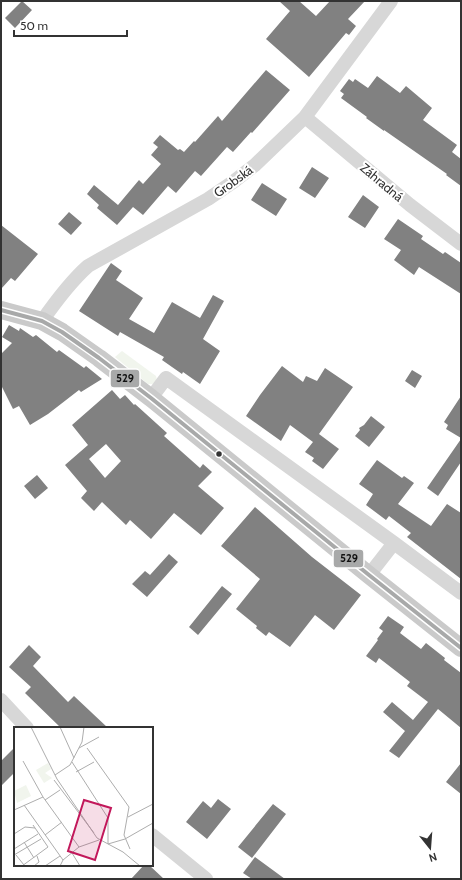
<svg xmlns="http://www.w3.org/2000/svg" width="462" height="880" viewBox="0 0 462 880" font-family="Cabin,sans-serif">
  <rect width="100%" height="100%" fill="#fff"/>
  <path fill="#f1f5ed" d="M122,351L156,376L157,380L155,383L152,384H148L115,357Z"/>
  <path fill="#818181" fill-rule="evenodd" d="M22,1L32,10L15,28L5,18Z
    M279,1H299L316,16L330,1H365L348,19L356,26L349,35L346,33L309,77L266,39L290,11Z
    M266,70L290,90L252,133L251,132L233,152L227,147L201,176L195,171L176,193L168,186L143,215L133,207L117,225L97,208L99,205L87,194L94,185L118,205L139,180L143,184L161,164L151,155L158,147L153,143L160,135L178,150L180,149L184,152L194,141L195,142L218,116L222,121Z
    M377,76L400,93L406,86L432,108L423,120L457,145L452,152L461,159V186L446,175L447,174L384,130V131L366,118L367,117L341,98L344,94L340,91L349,79L353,82L355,79L368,88Z
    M312,167L329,178L315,198L299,188Z
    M262,183L287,199L276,216L251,200Z
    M363,195L379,207L365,228L348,217Z
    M69,212L82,223L71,235L58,224Z
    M398,219L423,236L421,239L443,254L445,252L461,263V294L419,267L414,275L394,260L401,250L384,239Z
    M1,225L38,254L15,281L11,278L1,289Z
    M111,263L122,271L116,280L143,298L129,319L154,333L172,302L200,318L213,295L224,301L203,339L220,351L200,384L183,372L182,374L162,360L164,357L120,332L118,336L79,311Z
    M9,325L19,331L20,328L33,337L36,335L57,352L59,350L84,368L86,366L102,379L81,392L79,390L48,414L30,425L19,406L13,409L1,385V354L12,343L2,337Z
    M282,366L303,382L306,376L317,381L325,368L353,387L319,434L339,449L323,469L312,461L314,458L305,452L313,442L290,425L281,441L246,416L260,395Z
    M412,370L422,376L415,388L405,381Z
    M112,390L120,399L125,395L134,405L135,404L167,433L164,436L200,468L203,464L212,472L198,486L224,508L201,535L174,513L151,539L130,520L126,525L102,502L94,511L81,498L87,491L65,465L88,445L72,425ZM106,444L121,461L105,478L89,459Z
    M461,396V438L446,429L448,425L444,422Z
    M371,416L385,427L369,447L355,436L360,430L359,428L364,425Z
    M461,439V462L438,496L427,488Z
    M377,460L402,478L404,476L414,483L398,504L431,526L447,504L461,513V579L407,537L411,533L389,516L386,520L366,505L373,494L359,484Z
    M37,475L48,488L35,499L24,486Z
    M255,507L312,557L361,595L334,630L315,615L290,647L269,632L266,636L256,628L257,626L236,609L260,579L221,546Z
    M169,554L178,562L147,597L132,584L145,571L150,575Z
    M222,586L232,594L198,635L189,627Z
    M388,616L404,627L400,633L421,649L426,643L445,658L444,660L461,673V728L438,709L399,758L389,751L405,731L383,712L392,702L413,720L428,702L407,686L410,682L379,658L376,663L366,656L378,640L377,639L383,631L379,628Z
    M29,645L41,657L33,666L68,702L74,696L108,728H61L25,693L31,687L9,667Z
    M15,747V772L1,786V761Z
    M461,763V794L446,782Z
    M218,799L231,809L207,839L186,822L203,801L211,808Z
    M273,804L286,814L252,858L238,847Z
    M255,857L285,879H252L243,873Z
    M144,865H149L164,879H131Z"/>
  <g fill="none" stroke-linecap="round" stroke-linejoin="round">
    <path stroke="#d7d7d7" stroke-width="14" d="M305,117L410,205L461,244
      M42,321C56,301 70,282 88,266L208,199L233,182L255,165L305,117L391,1
      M151,398L166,378L394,543L461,593
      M369,575L394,543
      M1,700L27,728
      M152,835L206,879"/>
    <path stroke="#cacaca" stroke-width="18" d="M1,310L42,321L62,332L99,358L151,398L369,575L461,648"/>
    <g stroke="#fff" stroke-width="7">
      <path id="bus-1" d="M1,310L42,321L62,332L99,358L151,398L369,575L461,648"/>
    </g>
    <use href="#bus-1" stroke="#a8a9a9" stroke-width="4"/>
  </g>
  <circle fill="#333" stroke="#fff" stroke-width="1.5" cx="219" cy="454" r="3.5"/>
  <g text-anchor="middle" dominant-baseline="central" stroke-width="4" stroke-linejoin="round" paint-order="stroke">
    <g font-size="13" fill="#333" stroke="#fff">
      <text transform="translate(233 181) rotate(-36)">Grobská</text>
      <text transform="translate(382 182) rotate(40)">Záhradná</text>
    </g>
  </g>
  <g transform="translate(14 727)">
    <rect width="139" height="139" fill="#fff"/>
    <path d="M34,36L37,42L31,46L38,51L30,56L22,43ZM12,58L17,69L3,76L0,64Z" fill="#f1f5ed"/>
    <path fill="none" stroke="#adadad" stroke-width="1" d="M17,0L43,52L83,111L109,125L126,139M46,0L60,31M65,21L85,10M73,21L115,80L110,108L116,122M9,34L29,70L65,120M58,35L94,91V117L111,112L139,96M62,45L80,35M41,48L56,38L68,15L70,0M40,53L80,106M31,73L46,63M10,78L49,133M0,83L29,70M114,90L139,77M0,107L11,100L21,101M31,108L48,95M10,115L20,131M0,122L24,107M58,126L66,139M0,128L27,112M2,128L10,138M8,139L34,120L19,98M20,139L25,135L23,129M31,139L46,129M46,139L49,133L65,120L85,113"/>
    <path fill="#c2185b" fill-opacity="0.15" stroke="#c2185b" stroke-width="2" d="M70,73L97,81L81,133L54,124Z"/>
    <rect width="139" height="139" fill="none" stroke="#333" stroke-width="2"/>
  </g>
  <g stroke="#fff" stroke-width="1.5">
    <rect x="110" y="369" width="30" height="19" rx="4" fill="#a8a9a9"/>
    <rect x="333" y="549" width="31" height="19" rx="4" fill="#a8a9a9"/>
  </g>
  <g font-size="11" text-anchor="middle" font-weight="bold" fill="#111">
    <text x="125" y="382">529</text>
    <text x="349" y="562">529</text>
  </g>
  <rect width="462" height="880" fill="none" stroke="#333333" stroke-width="4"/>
  <g transform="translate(430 848) rotate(163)" stroke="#ffffff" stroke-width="3" paint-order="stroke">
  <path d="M0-3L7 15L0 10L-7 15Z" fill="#333333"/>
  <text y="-6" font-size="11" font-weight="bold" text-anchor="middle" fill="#333333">N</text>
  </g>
  <path d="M14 30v6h113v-6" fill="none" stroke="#333333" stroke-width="2"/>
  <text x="20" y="30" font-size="12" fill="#333333" stroke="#ffffff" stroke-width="3" paint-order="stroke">50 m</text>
</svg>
